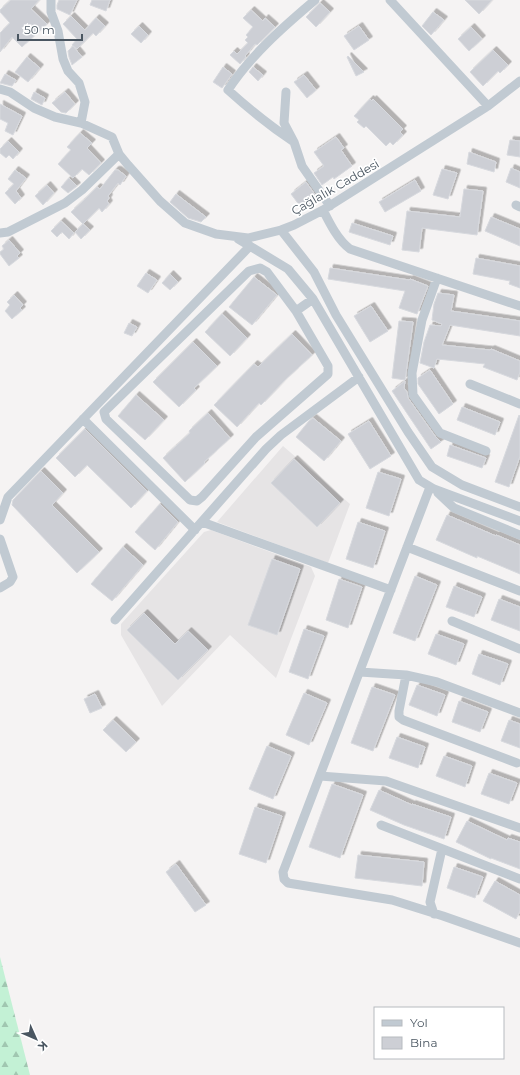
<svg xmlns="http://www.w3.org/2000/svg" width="520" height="1075" viewBox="0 0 520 1075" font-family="Montserrat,sans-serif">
  <defs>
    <pattern id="forest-firs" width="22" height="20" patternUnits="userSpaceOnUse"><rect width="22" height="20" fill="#c3f1d5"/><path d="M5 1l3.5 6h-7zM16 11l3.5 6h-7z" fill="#a0c6b0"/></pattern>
    <filter id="shadow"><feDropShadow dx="3.5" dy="-3.5" stdDeviation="0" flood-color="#0004"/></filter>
  </defs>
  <rect width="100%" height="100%" fill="#f5f3f3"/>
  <path fill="#e6e4e5" d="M283,446L350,504L328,563L217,522Z
    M211,530L311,567L315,576L276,678L230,635L162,706L121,635V624L204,532Z"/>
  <path fill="url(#forest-firs)" d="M0,957L30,1075H0Z"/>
  <path fill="#cdcfd5" stroke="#d7d9de" filter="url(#shadow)" d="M11,0H39L31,9L47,24L22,47L12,37L0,52V33L10,23L0,12V10Z
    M59,0H77L70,15L57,9V5Z
    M92,0H110L106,11L90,5Z
    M465,0H492L479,14Z
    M320,3L330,12L316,27L306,17Z
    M251,10L263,21L265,18L275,27L257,45L255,44L245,56L246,57L240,64L230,55L234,51L237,54L248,43L245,40L248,37L246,35L253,27L243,18Z
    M433,12L444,20L431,35L422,26Z
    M71,16L85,30L96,18L105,26L96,36L93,33L77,49L72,45L77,39L63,24Z
    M139,26L148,35L141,43L131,34Z
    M359,26L369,40L354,50L344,36Z
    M471,27L482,39L469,51L458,39Z
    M73,46L82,57L72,65L69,57L68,51Z
    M493,50L508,65L500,73L498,71L483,86L470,72Z
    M348,56L364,72L356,76L347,57Z
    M27,57L40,68L28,82L15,72Z
    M223,67L232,74L222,88L213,82Z
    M253,67L263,75L258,81L249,72Z
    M5,74L16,80L12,86L0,83Z
    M304,75L316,90L307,98L294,82Z
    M34,92L45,98L42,105L31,99Z
    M65,92L75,104L66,113L61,112L52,103Z
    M370,99L372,101L373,99L403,129L400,132L403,135L393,145L390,142L386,146L366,126L364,128L357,122L359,120L354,116Z
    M0,104L22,116L13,135L5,131L8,123L0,119Z
    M80,133L92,143L87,148L101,163L89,175L82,169L73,178L58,164L71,150L67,147Z
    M336,137L344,148L341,150L352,166L334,179L333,177L322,185L314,173L324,166L314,152Z
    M510,140L520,141V157L507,155Z
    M8,141L19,152L13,159L9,155L6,158L0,153V149Z
    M469,152L496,162L494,172L467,164Z
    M511,168L520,172V188L506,182Z
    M442,169L457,173L448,199L433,195Z
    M15,170L26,178L16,191L21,198L15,204L5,193L14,184L8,179Z
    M115,170H118L126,176L120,185L118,183L108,196L109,198L107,201L109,204L102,212L99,208L83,224L71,212L84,200L97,187L100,189Z
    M69,178L77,186L68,193L61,187Z
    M415,180L421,191L385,212L379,202Z
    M306,182L318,199L303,210L291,194Z
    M47,185L54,193L43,205L35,196Z
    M464,189L483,191L477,235L422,228L419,252L402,250L407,211L460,217Z
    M176,194L206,217L201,222L188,218L170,202Z
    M491,217L520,229V246L485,231Z
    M61,221L74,233L69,239L62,232L57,237L51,231Z
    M352,223L393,236L390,245L349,232Z
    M83,224L90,230L81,239L75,232Z
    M9,240L20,253L17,256L19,258L9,266L0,254V252L4,249L2,246Z
    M476,258L520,266V288L509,284L510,281L473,274Z
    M330,268L409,280L410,279L428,286L417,314L399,308L405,291L328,279Z
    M146,273L157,280L148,293L137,286Z
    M170,274L178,282L170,290L162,283Z
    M254,277L277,295L252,325L229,307Z
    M438,293L454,295L451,311L520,321V336L450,325L442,345L490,350L491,349L520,361V372L517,380L483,367L485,364L437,359L434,368L420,363L424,342L430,325L441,326L442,324L432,320L434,304Z
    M14,295L23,305L20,308L22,310L12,319L5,311L10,305L7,302Z
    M371,306L388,331L370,342L354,316Z
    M222,314L247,338L230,356L205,332Z
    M399,321L413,322L405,380L392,378Z
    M129,323L137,327L132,336L124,333Z
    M292,334L312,355L285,380L261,405L259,403L237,427L214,405L254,364L258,367Z
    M193,342L217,366L194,388L196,390L179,407L153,382Z
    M430,370L453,404L439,414L418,384V378Z
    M405,381L404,388L407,392L408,398L435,436L441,442L431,449L392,391Z
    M136,395L164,420L145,440L118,416Z
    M462,407L500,422L495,435L457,420Z
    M208,413L230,438L204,462L205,463L185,482L163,458L190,433L189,431Z
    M519,415L520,416V456L509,487L495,482Z
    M313,418L341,441L324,461L296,437L309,421Z
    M369,421L391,456L370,469L348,434Z
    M85,429L147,491L131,508L87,465L75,477L56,458Z
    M450,445L486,458L482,468L447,456Z
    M294,459L340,503L317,527L271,483Z
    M41,471L63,493L52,505L99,552L77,573L12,505L13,500Z
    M378,472L401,479L389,516L366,508Z
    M160,504L178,522L155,550L135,532Z
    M447,515L496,536V535L520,545V574L477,556V558L436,540Z
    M358,522L385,531L373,568L346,559Z
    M123,547L143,565L112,601L91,584Z
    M272,559L300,569L277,635L248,625Z
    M415,576L437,585L415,641L393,633Z
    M339,579L362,587L348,628L326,620Z
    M454,586L482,597L474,617L446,607Z
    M499,599L520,607V631L491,620Z
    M144,613L175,644L188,631L208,650L178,680L127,630Z
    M304,629L324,636L308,679L289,672Z
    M436,634L464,644L456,665L428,654Z
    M479,654L508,664L500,685L472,674Z
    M417,685L445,695L437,716L409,705Z
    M372,687L395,695L373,751L351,743Z
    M304,693L327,703L309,745L286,735Z
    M95,694L102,708L90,713L84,699Z
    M459,701L488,712L480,732L452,722Z
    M113,720L136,742L126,752L103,730Z
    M509,720L520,724V748L501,741Z
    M397,737L425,747L418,768L389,758Z
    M267,746L291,756L273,799L249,789Z
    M444,756L472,766L465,787L436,776Z
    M489,773L517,783L509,804L481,794Z
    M332,784L363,795L340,858L309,847Z
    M379,790L412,805V804L451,817L444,839L404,825L370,810Z
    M255,807L282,816L266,863L239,854Z
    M467,821L507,840L508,838L520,842V869L491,858V859L456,842Z
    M358,855L424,862L422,886L355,878Z
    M176,864L206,905L195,912L166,872Z
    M454,867L483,877L475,898L447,888Z
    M495,881L520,895V911L516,919L483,901Z"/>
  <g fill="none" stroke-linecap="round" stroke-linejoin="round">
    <path stroke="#c1cad2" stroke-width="9" d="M51,0V12L58,31L63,59L68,71L79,83L85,102L81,123
      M390,0L488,106
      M0,89L10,92L34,108L55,117L81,123L112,137L119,154L128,165L160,201L185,223L216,234L248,238L281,230L294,225L323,210L488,106L520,81
      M286,92L284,123L294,142L302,166L330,206
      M294,142C270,126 249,109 228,90C251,55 283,27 315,0
      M516,205L520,207
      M323,210C330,224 338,240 350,249L520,306
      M281,230L314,272L336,315L408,432L432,467L462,485L520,507
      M0,233L8,232L65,203L82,190L119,154
      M238,239L288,269L313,299L419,480L434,489L520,521
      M260,268L267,272L296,311L328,366V374L256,437L202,497L197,501L190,500L106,419L104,412L249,271Z
      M437,278L422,320L412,373L413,395L440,433L486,451
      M296,311L313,299
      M470,384L520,404
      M83,419L195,530
      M430,487L283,872L284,879L288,883L392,900L443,916L520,943
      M438,493L454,508L520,535
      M0,520L8,497L250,246
      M202,522L391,590
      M0,539L13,577L10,582L0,588
      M407,547L520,591
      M115,620L266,449L281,435L359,377
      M452,621L520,649
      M360,672L406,675L437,682L520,713
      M406,675L399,711V717L403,720L517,763
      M320,776L386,781L520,828
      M381,825L520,879
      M434,914L430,902L442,849"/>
  </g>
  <g text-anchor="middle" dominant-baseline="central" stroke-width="3.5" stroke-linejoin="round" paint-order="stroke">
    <g font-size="12" fill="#4a5661" stroke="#fff">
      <text transform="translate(335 187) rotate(-30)">Çağlalık Caddesi</text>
    </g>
  </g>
  <rect x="374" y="1007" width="130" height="52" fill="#ffffff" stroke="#b7bbc0"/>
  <rect x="382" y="1020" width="20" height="6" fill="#c1cad2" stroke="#b7bbc0"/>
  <text x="410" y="1027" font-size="12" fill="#4a5661">Yol</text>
  <rect x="382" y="1037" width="20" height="12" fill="#cdcfd5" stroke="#b7bbc0"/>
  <text x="410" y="1047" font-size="12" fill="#4a5661">Bina</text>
  <g transform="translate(36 1039) rotate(135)" stroke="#ffffff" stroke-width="3" paint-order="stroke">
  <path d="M0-3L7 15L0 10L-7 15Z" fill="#4a5661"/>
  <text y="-6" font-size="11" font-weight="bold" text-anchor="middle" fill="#4a5661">K</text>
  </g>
  <path d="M18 34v6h64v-6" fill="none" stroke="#4a5661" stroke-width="2"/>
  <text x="24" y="34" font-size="12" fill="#4a5661" stroke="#ffffff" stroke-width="3" paint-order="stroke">50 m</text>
</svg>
